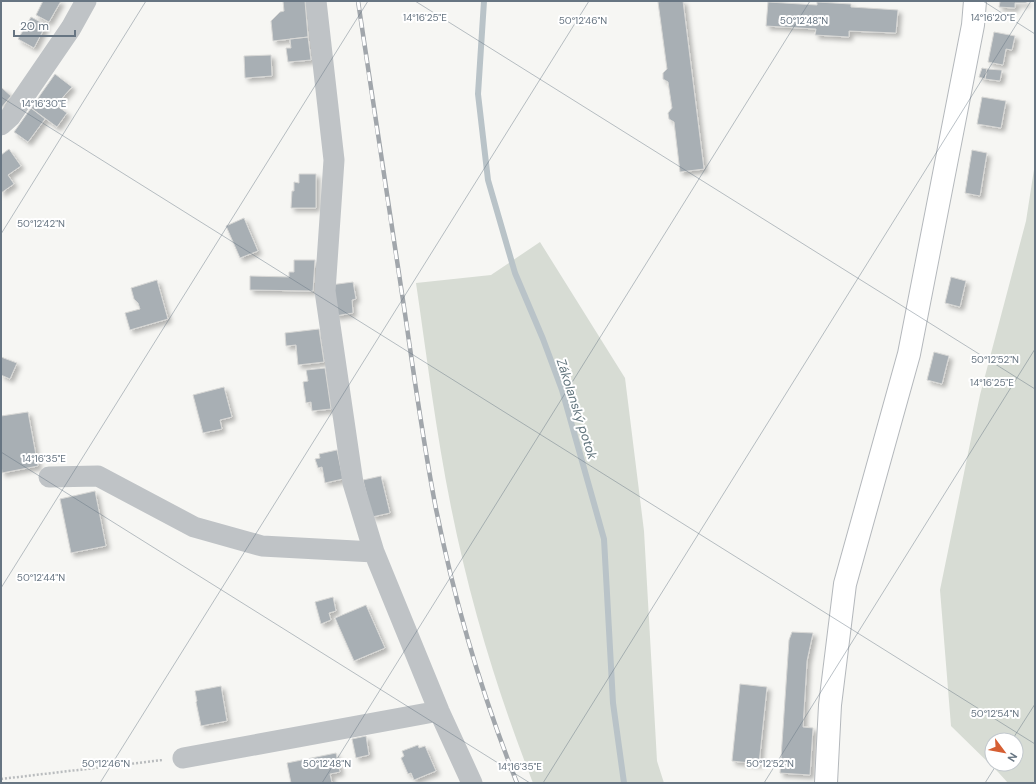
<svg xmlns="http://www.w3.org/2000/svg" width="1036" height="784" viewBox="0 0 1036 784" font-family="'DM Sans',sans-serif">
  <defs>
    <filter id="shadow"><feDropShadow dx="3.5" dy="3.5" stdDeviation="2" flood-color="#0004"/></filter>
  </defs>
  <rect width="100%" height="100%" fill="#f6f6f3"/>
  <path fill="#d7dcd4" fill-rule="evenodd" d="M1035,163V783H1008L998,772L951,726L940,590L980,395L1026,221ZM992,740H1016V764H992Z
    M540,242L625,378L644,531L657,761L664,783H533C498,694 470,602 451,507C436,433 427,358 416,283L491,275Z"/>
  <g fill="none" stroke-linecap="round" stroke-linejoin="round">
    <path stroke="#b9c3c8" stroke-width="6" d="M484,1L478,94L488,180L515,273L543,339L562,390L604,539L613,703L624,783"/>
  </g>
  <path fill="#a8afb4" stroke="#d7d7d5" filter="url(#shadow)" d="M43,1H61L49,22L36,15Z
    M283,1H305L308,37L273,41L271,21L280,12L284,11Z
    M664,1H683L704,169L680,172L674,122L669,119L668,113L672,108L668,82L663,79V73L667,69L658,2Z
    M997,1H1027L1026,3H1015V8L999,7L1000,2Z
    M768,2L817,5V2L851,4V7L898,10L896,33L849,31V37L815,35L816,29L766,26Z
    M31,17L46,25L34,48L18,39Z
    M994,32L1015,36L1012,50L1006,49L1003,65L988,62Z
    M308,37L311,60L288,62L286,48H291L290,39Z
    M271,55L272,76L245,78L244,56Z
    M982,68L987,69L985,79L979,77Z
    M987,69L1002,70L1000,81L985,79Z
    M55,74L72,87L56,105L67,113L57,127L31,108Z
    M2,88L11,96L1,108V90Z
    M982,97L1006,101L1001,128L977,124Z
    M31,108L45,119L28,142L14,132Z
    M9,149L21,166L8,175L14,184L1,193V155Z
    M972,150L987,153L980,196L965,193Z
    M299,174H316V208H291L292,191H294V182L299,183Z
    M244,218L258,251L240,258L226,226Z
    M294,260H315L313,291L250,290V276L289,277V272H294Z
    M951,277L966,281L960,307L945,303Z
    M157,280L168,319L130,330L125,313L140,309L138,303L134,299L131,288Z
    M353,282L356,299L352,300L353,313L335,316L330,285Z
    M319,329L324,362L298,365L296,345L286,346L285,333Z
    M934,352L949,356L942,384L927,380Z
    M1,357L17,363L10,379L1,375Z
    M325,368L331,409L312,411L311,402L306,403L303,382L308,381L306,370Z
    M224,387L232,417L220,420L222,429L203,433L193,395Z
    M28,412L38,466L2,473L1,464V416Z
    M337,450L343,479L325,483L322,467L318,468L315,459L320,458L319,454Z
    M381,476L390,513L372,517L363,480Z
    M95,491L106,546L71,553L60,499Z
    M333,597L336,611L329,613L331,620L321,624L315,602Z
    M366,605L385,648L354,661L335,618Z
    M792,632L813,633L807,661L803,727L813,728L810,775L780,773L789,640Z
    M740,684L767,687L759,764L732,761Z
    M221,686L227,721L201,726L196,702L197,701L195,691Z
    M366,736L369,755L356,758L352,739Z
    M418,745L419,748L425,746L436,771L414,780L411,773L408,774L401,758L404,756L402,751Z
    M336,753L340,772L330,774L332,783H291L287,763Z"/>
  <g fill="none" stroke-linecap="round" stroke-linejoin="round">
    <g stroke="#b4b8bc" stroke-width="24">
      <path id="secondary" d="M826,783L830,705L845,584L909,354L973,25L975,1"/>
    </g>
    <path stroke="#b9bcbe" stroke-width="2.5" stroke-dasharray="2 2" stroke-linecap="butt" d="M1,779L163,760"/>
    <path stroke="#bfc3c6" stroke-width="21" d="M316,1L334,160L325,291L353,483L374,552L439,711L472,783
      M1,125L10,117L71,28L86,1
      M49,477L98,476L194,527L262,546L374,552
      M183,758L439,711"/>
    <use href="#secondary" stroke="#fff" stroke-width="22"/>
    <g stroke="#a1a6ab" stroke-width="4.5">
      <path id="rail" d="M358,1C373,103 388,205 404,307C414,375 423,442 436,509C455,603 482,695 517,783"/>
    </g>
    <use href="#rail" stroke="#fff" stroke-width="3" stroke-dasharray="9" stroke-linecap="butt"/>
  </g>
  <path fill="none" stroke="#677582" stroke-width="1" stroke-opacity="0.45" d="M415,1L1035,389M983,1L1035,34M1,97L1035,744M1,234L146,1M1,452L530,783M1,588L368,1M1012,740L1035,704M100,783L589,1M322,783L810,1M543,783L1031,1M764,783L1035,349M985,783L997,764"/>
  <g text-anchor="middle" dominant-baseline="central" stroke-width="4" stroke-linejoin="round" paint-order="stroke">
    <g font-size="13" font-style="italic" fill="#63767e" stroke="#fff">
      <text transform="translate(577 409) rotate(72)">Zákolanský potok</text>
    </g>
  </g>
  <g font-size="10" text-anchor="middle" fill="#677582" stroke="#fff" stroke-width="4" stroke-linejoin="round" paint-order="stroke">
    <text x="425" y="21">14°16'25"E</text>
    <text x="993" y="21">14°16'20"E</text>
    <text x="583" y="24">50°12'46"N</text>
    <text x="804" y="24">50°12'48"N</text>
    <text x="44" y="107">14°16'30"E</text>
    <text x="41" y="227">50°12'42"N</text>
    <text x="995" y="363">50°12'52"N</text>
    <text x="992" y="386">14°16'25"E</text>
    <text x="44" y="462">14°16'35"E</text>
    <text x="41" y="581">50°12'44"N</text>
    <text x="995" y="717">50°12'54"N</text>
    <text x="106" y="767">50°12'46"N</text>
    <text x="327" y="767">50°12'48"N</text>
    <text x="770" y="767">50°12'52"N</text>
    <text x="520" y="770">14°16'35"E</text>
  </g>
  <rect width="1036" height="784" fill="none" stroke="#677582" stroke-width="4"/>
  <g transform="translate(1004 752) rotate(122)"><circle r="19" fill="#ffffff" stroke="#c2c8cd"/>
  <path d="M0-3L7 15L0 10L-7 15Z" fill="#d65f33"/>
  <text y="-6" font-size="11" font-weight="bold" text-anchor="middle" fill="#677582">N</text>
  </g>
  <path d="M14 30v6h61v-6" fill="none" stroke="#677582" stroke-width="2"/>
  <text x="20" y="30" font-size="12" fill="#677582" stroke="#ffffff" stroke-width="3" paint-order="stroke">20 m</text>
</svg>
